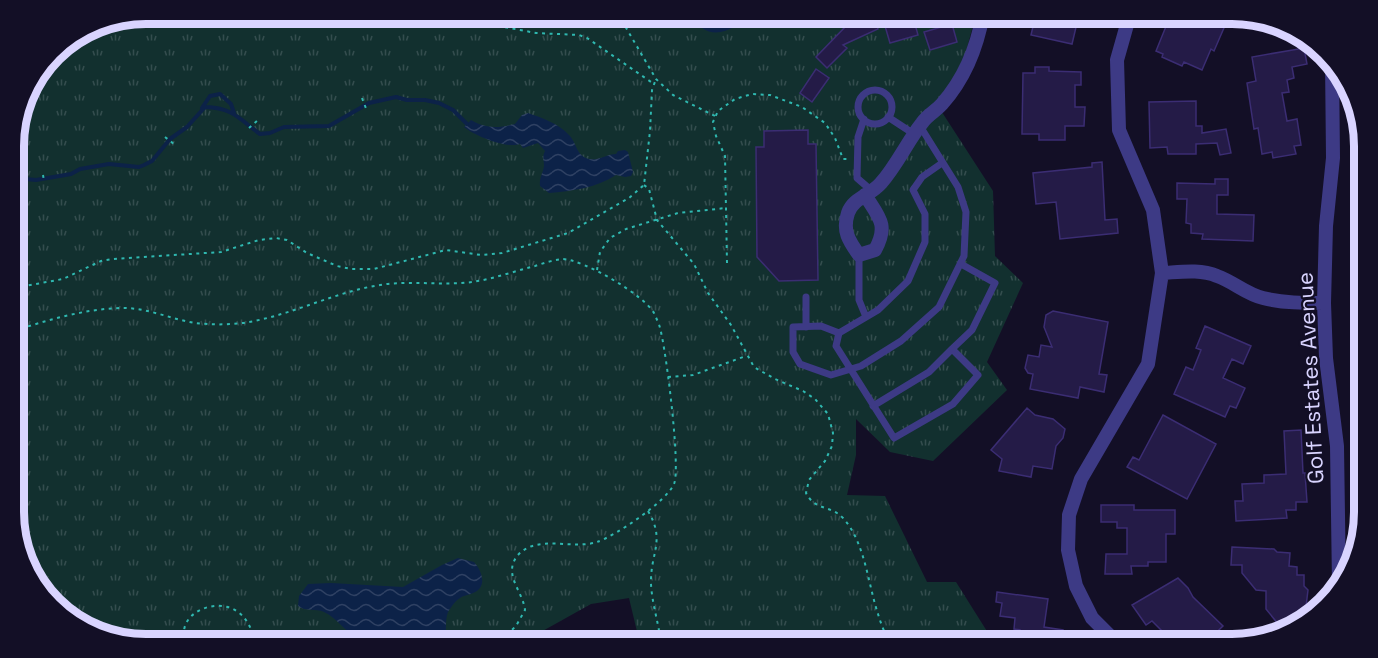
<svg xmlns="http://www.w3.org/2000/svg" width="1378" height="658" viewBox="0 0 1378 658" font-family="'Space Grotesk',sans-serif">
  <defs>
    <pattern id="grass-tufts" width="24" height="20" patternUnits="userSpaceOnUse" patternTransform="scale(1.5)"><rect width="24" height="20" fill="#12302f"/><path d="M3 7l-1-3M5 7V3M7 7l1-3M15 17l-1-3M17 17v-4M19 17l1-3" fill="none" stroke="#344d4e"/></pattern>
    <pattern id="water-waves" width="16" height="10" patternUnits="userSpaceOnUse" patternTransform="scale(1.5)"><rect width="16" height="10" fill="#0c2248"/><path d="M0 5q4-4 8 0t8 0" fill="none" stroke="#2f4163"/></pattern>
  </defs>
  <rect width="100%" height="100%" fill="#130f26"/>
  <path fill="url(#grass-tufts)" d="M146,14H976L962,67L936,103L993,191L995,256L1023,283L987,362L1007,390L933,461L890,452L856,419V455L847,495L885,496L927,582H956L995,644H640L629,598L591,604L539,633L523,644H146L88,631L41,592L15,530L14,137L27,87L58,47L96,23Z"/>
  <path fill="#12302f" d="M312,633L322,636L335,644H300L304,636Z"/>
  <path fill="url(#water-waves)" d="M691,14H752C739,25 719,40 702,28C696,24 692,20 691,14Z
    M528,113C542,118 558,123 569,135C577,143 576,156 589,159C598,161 607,154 616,154L618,151L625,150L628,152L633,172L631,176L625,177L616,175C596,188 572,191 549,193L540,186C539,178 543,173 544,166C544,160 542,157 545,151L538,143L523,148L520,144C507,149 475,136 464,127L471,120C486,129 499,128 515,124L522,115Z
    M458,558L474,562C482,571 488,587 473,593C469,595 464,595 460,598C455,601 451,607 448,612C444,623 448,634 443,644C421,644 378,647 358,638C345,632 337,618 324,612C316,608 305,612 298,606L299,596L308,584L331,583L403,587L442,565Z"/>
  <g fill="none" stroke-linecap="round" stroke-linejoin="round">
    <path stroke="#0c2248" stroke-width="4" d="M202,108L210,96L220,94L231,104L234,113
      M14,178L36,180L71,174L80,169L109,164L139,167L144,165L152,161L170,139L187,127L205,107C234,108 239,119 260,134L270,133L284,127L329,126L369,103L396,97L407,100H425L439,103L453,110L467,124"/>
  </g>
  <path fill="#241b47" stroke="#3b2d73" stroke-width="1.5" d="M869,14H871L878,29L843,45L847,48L827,68L816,57L846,26L845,24Z
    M1036,14H1066L1064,20L1077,23L1072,44L1031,35Z
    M1171,14H1230L1214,51L1211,49L1202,70L1184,62L1182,66L1162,57L1163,54L1156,51Z
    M913,17L918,35L890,43L885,26Z
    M952,24L957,42L930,50L924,32Z
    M1304,48L1307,64L1292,67L1294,78L1287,80L1289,92L1282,93L1287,121L1297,119L1301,145L1294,146L1296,154L1273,158L1272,152L1262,154L1258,128L1254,129L1247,83L1256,81L1252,57Z
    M1035,67H1049V71L1081,72V85H1075V107H1085L1084,126H1065V140H1039V134H1022L1023,73H1035Z
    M816,69L829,78L812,102L800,93Z
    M1196,101V126H1202V133L1226,129L1231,153L1220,155L1217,143L1196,144V154H1168L1167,147L1150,148L1149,102Z
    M808,130V144H816L818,280L779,281L757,257L756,147H764V131Z
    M1102,162L1105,220L1117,219L1118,233L1060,239L1056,202L1036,204L1033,173L1092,167V163Z
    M1215,179H1228V195H1217V214L1254,215L1253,241L1202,239L1203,234L1191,233V224L1186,223L1187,199H1177V183L1215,184Z
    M1053,311L1108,322L1099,374L1107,375L1104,392L1080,387L1078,398L1030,389L1033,374L1028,373L1025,368L1028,355L1039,357L1041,345L1052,347L1044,327L1046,315Z
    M1205,326L1251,346L1243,364L1232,359L1223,378L1245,388L1236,408L1230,406L1225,417L1174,394L1186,367L1193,370L1201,350L1196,348Z
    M1027,408L1035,415L1053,419L1065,429L1063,438L1056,446L1052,469L1033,466L1031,477L999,471L1002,459L991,450Z
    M1163,415L1216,444L1187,499L1127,467L1133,457L1139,460Z
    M1301,430L1303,473H1305L1307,502H1296V510H1286L1287,518L1236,521L1235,501H1243L1242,484L1264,483V475L1286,474L1284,431Z
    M1101,505H1134V510H1175V534H1166V562H1148V566H1131L1132,574H1105L1106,554H1127V528H1117V522H1101Z
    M1232,547L1274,549L1277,552L1290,553L1289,566L1297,567V575H1304V586L1308,590L1304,623L1283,630L1266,609V591L1256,590L1242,573V565H1231Z
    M1178,578L1188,588L1193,597L1223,626L1204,644H1161L1168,637L1152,621L1146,625L1132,605Z
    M997,592L1048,599L1044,627L1063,630L1061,644H1025V643L1019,642L1020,630L1014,629L1015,618L1000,616L1002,603L996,602Z"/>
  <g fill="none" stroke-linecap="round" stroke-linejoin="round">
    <path stroke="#2fb8b0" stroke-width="2" stroke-dasharray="3 4.5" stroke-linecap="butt" d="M618,14L656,79L673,95L715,116
      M483,23L536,33L579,35L587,38L654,84
      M362,98L367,111
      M249,128L257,121
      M165,137L174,144
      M43,175L44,181
      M644,185L649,189L657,220L694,264L708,293L731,325L754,367L775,379L803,391L815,399L828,414L833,433L832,446L825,461L809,480L806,493C815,511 831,505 843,518C865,542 868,584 878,614C881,624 885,634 890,644
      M727,263L725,156L716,136L713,122L718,111L735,99L752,94L770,95L802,107L825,123L835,138L843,159H849
      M597,270L600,252L610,238L626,229L678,213L726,208
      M14,288L63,279L101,261L113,259L221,252L259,240L276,238L287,240L307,253L337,266L351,269H374L446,250L481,255L502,253L568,233L629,198L644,185L650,131L652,90L656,79
      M14,331C47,320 85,309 120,308C146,307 170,319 195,323C212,325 232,325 249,322C294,314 335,292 380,285C411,280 442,286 472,282C493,279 515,271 535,266C544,263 553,260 562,259C583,259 644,295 654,313C656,318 659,323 660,328C666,349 681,468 674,484C666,502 615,536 597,542C573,550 537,534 518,555C502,574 523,591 525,610L516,626L497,644
      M668,377L693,375L746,356
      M648,511C666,541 650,553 651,584C652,604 659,624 661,644
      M185,644C184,638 183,632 185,626C192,606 223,600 238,612C249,620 252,632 257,644"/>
    <path stroke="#3d3a85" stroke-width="7" d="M858 107a17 17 0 1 1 34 0a17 17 0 1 1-34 0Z
      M888,117L914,134
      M864,119L858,137L857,178L872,191
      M920,126L958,187L966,212L964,256L939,307L901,341L861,366L831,375L800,364L793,352V327L821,326L839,333L878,310L908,281L925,242V214L913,190L922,177L942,163
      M859,255V300L866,317
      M806,327V297
      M839,333L836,346L894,438L953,404L978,375L952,349L972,330L995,283L961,264
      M873,406L929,372L952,349"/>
    <path stroke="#3d3a85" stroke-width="14" d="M1332,61L1333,158L1326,226L1324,303L1326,358L1337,446L1339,584
      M865,195C879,217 889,225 875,250L859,255C849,241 842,231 848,213C853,198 871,195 881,183C897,165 907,142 922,123C927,115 936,111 942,104C965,78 977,48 983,14
      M1162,273C1181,272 1200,269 1217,276C1234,282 1246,294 1263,298C1283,303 1304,303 1324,303
      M1118,644L1092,618L1076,586L1068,550L1069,515L1081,479L1148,364L1162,273L1153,210L1119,130L1117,60L1130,14"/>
  </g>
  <g text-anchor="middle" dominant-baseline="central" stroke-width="4.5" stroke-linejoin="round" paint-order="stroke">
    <g font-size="22" fill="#d9d4ff" stroke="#130f26">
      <text transform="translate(1310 378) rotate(-93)">Golf Estates Avenue</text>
    </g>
  </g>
  <path d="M0 0H1378V658H0ZM146 24H1232A122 122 0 0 1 1354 146V512A122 122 0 0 1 1232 634H146A122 122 0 0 1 24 512V146A122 122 0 0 1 146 24Z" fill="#130f26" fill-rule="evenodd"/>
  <path fill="none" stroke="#d9d4ff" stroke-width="8" d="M146 24H1232A122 122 0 0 1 1354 146V512A122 122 0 0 1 1232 634H146A122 122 0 0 1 24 512V146A122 122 0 0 1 146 24Z"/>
</svg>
